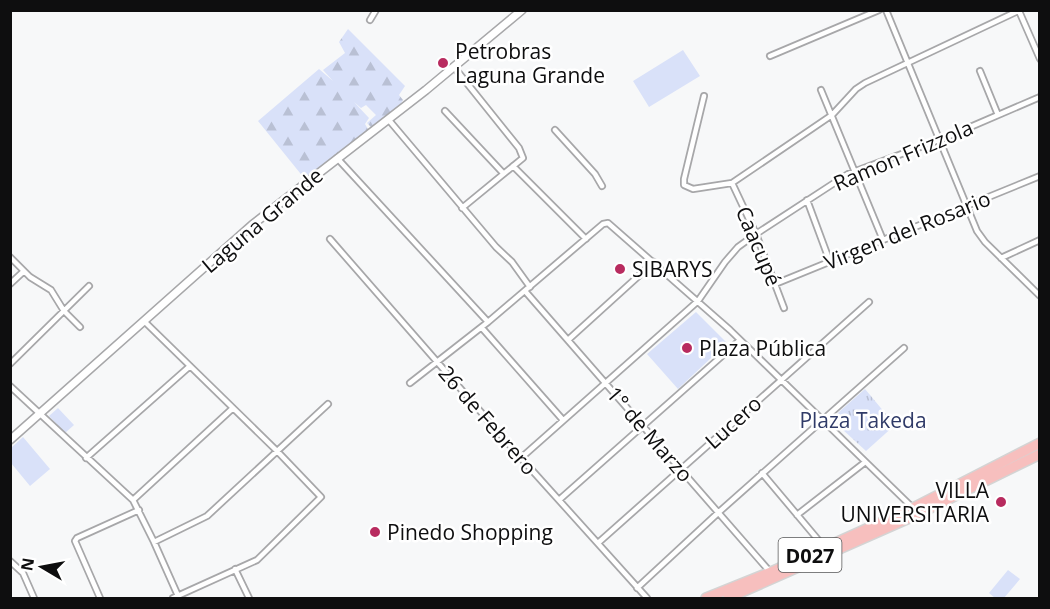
<svg xmlns="http://www.w3.org/2000/svg" width="1050" height="609" viewBox="0 0 1050 609" font-family="'Open Sans',sans-serif">
  <defs>
    <pattern id="grass-tufts" width="24" height="20" patternUnits="userSpaceOnUse" patternTransform="scale(1.5)"><rect width="24" height="20" fill="#d9e1f9"/><path d="M3 7l-1-3M5 7V3M7 7l1-3M15 17l-1-3M17 17v-4M19 17l1-3" fill="none" stroke="#b9c0d4"/></pattern>
    <pattern id="forest-firs" width="22" height="20" patternUnits="userSpaceOnUse" patternTransform="scale(1.5)"><rect width="22" height="20" fill="#d9e1f9"/><path d="M5 1l3.5 6h-7zM16 11l3.5 6h-7z" fill="#b9c0d4"/></pattern>
  </defs>
  <rect width="100%" height="100%" fill="#f7f8f9"/>
  <path fill="url(#grass-tufts)" d="M865,389L895,425L866,451L831,419Z"/>
  <path fill="url(#forest-firs)" d="M348,29L405,86L399,95L403,100L399,107L372,128L367,123L376,115L366,105L361,108L354,102L369,118L365,124L369,131L304,178L258,121L319,69L333,81L323,70L345,53L339,42Z"/>
  <path fill="#d9e1f9" d="M683,50L700,76L649,107L633,81Z
    M696,312L727,343L678,389L647,354Z
    M58,408L74,425L65,433L49,416Z
    M23,437L50,469L30,486L11,463V448Z
    M1008,570L1020,579L1004,598H995L989,593Z"/>
  <g fill="none" stroke-linecap="round" stroke-linejoin="round">
    <g stroke="#a7a7a9" stroke-width="8">
      <path id="street" d="M886,10L977,231L985,242L1040,296
        M1019,11L1040,59
        M370,20L376,10
        M770,56L879,10
        M454,67L519,148L523,158L462,208
        M980,71L998,115
        M821,90L883,240
        M704,96L684,179V185L693,189L732,183L832,115L856,89L865,83L1020,10
        M445,111L503,173
        M388,119L496,247L512,262L530,287
        M555,130L595,174L602,186
        M337,158L488,322
        M513,166L586,239
        M732,183L756,234L784,308
        M807,200L830,262
        M330,239L521,458L647,598
        M10,257L30,277L51,290L64,311L80,327
        M1001,258L1040,240
        M10,284L24,271
        M775,284L1040,176
        M525,291L771,573
        M145,322L277,451L321,497L257,560L173,598
        M482,328L563,420
        M568,340L654,262
        M10,364L89,286
        M410,383L488,322L603,224L608,223L730,330L912,507
        M10,386L133,500L154,542L179,598
        M86,458L190,366
        M521,458L698,301L725,262L738,247L756,234L848,174L947,137L1040,97
        M762,473L825,548
        M133,500L233,408
        M559,500L740,340
        M797,515L864,463
        M154,542L207,516L328,404
        M598,543L869,302
        M10,561L23,573L34,598
        M235,569L249,598
        M637,588L719,512L904,348
        M100,598L75,541L77,538L139,510"/>
    </g>
    <g stroke="#a7a7a9" stroke-width="10">
      <path id="secondary" d="M10,440L252,225L426,90L522,10"/>
    </g>
    <g stroke="#d4d4d4" stroke-width="12">
      <path id="highway" d="M706,598L771,572L913,508L1040,443
        M728,598L916,515L1040,454"/>
    </g>
    <use href="#street" stroke="#fff" stroke-width="4.5"/>
    <use href="#secondary" stroke="#fff" stroke-width="7"/>
    <use href="#highway" stroke="#f7bfbe" stroke-width="9"/>
  </g>
  <g fill="#b82b5f" stroke="#fff" stroke-width="2">
    <circle cx="443" cy="63" r="6"/>
    <circle cx="620" cy="269" r="6"/>
    <circle cx="687" cy="348" r="6"/>
    <circle cx="1001" cy="502" r="6"/>
    <circle cx="375" cy="532" r="6"/>
  </g>
  <g text-anchor="middle" dominant-baseline="central" stroke-width="5" stroke-linejoin="round" paint-order="stroke">
    <rect fill="#fff" stroke="#565657" stroke-width="1.5" x="778.5" y="538" width="63" height="34" rx="4.5"/>
    <g font-size="20" font-weight="bold" fill="#0e0e0f">
      <text x="810" y="555">D027</text>
    </g>
    <g font-size="21" fill="#0e0e0f" stroke="#fff" text-anchor="start">
      <text x="455" y="51">Petrobras<tspan x="455" dy="24">Laguna Grande</tspan></text>
      <text x="632" y="269">SIBARYS</text>
      <text x="699" y="348">Plaza Pública</text>
      <text x="989" y="490" text-anchor="end">VILLA<tspan x="989" dy="24">UNIVERSITARIA</tspan></text>
      <text x="387" y="532">Pinedo Shopping</text>
    </g>
    <g font-size="21" fill="#0e0e0f" stroke="#fff">
      <text transform="translate(903 155) rotate(-23)">Ramon Frizzola</text>
      <text transform="translate(262 220) rotate(-40)">Laguna Grande</text>
      <text transform="translate(907 230) rotate(-22)">Virgen del Rosario</text>
      <text transform="translate(759 246) rotate(67)">Caacupé</text>
      <text transform="translate(488 420) rotate(49)">26 de Febrero</text>
      <text transform="translate(733 422) rotate(-42)">Lucero</text>
      <text transform="translate(650 434) rotate(49)">1° de Marzo</text>
    </g>
    <g font-size="21" fill="#303b68" stroke="#fff">
      <text x="863" y="420">Plaza Takeda</text>
    </g>
  </g>
  <rect width="1050" height="609" fill="none" stroke="#0e0e0f" stroke-width="24"/>
  <g transform="translate(42 567) rotate(280)" stroke="#ffffff" stroke-width="4.5" paint-order="stroke">
  <path d="M0-4.5L10 22L0 15L-10 22Z" fill="#0e0e0f"/>
  <text y="-9" font-size="16" font-weight="bold" text-anchor="middle" fill="#0e0e0f">N</text>
  </g>
</svg>
